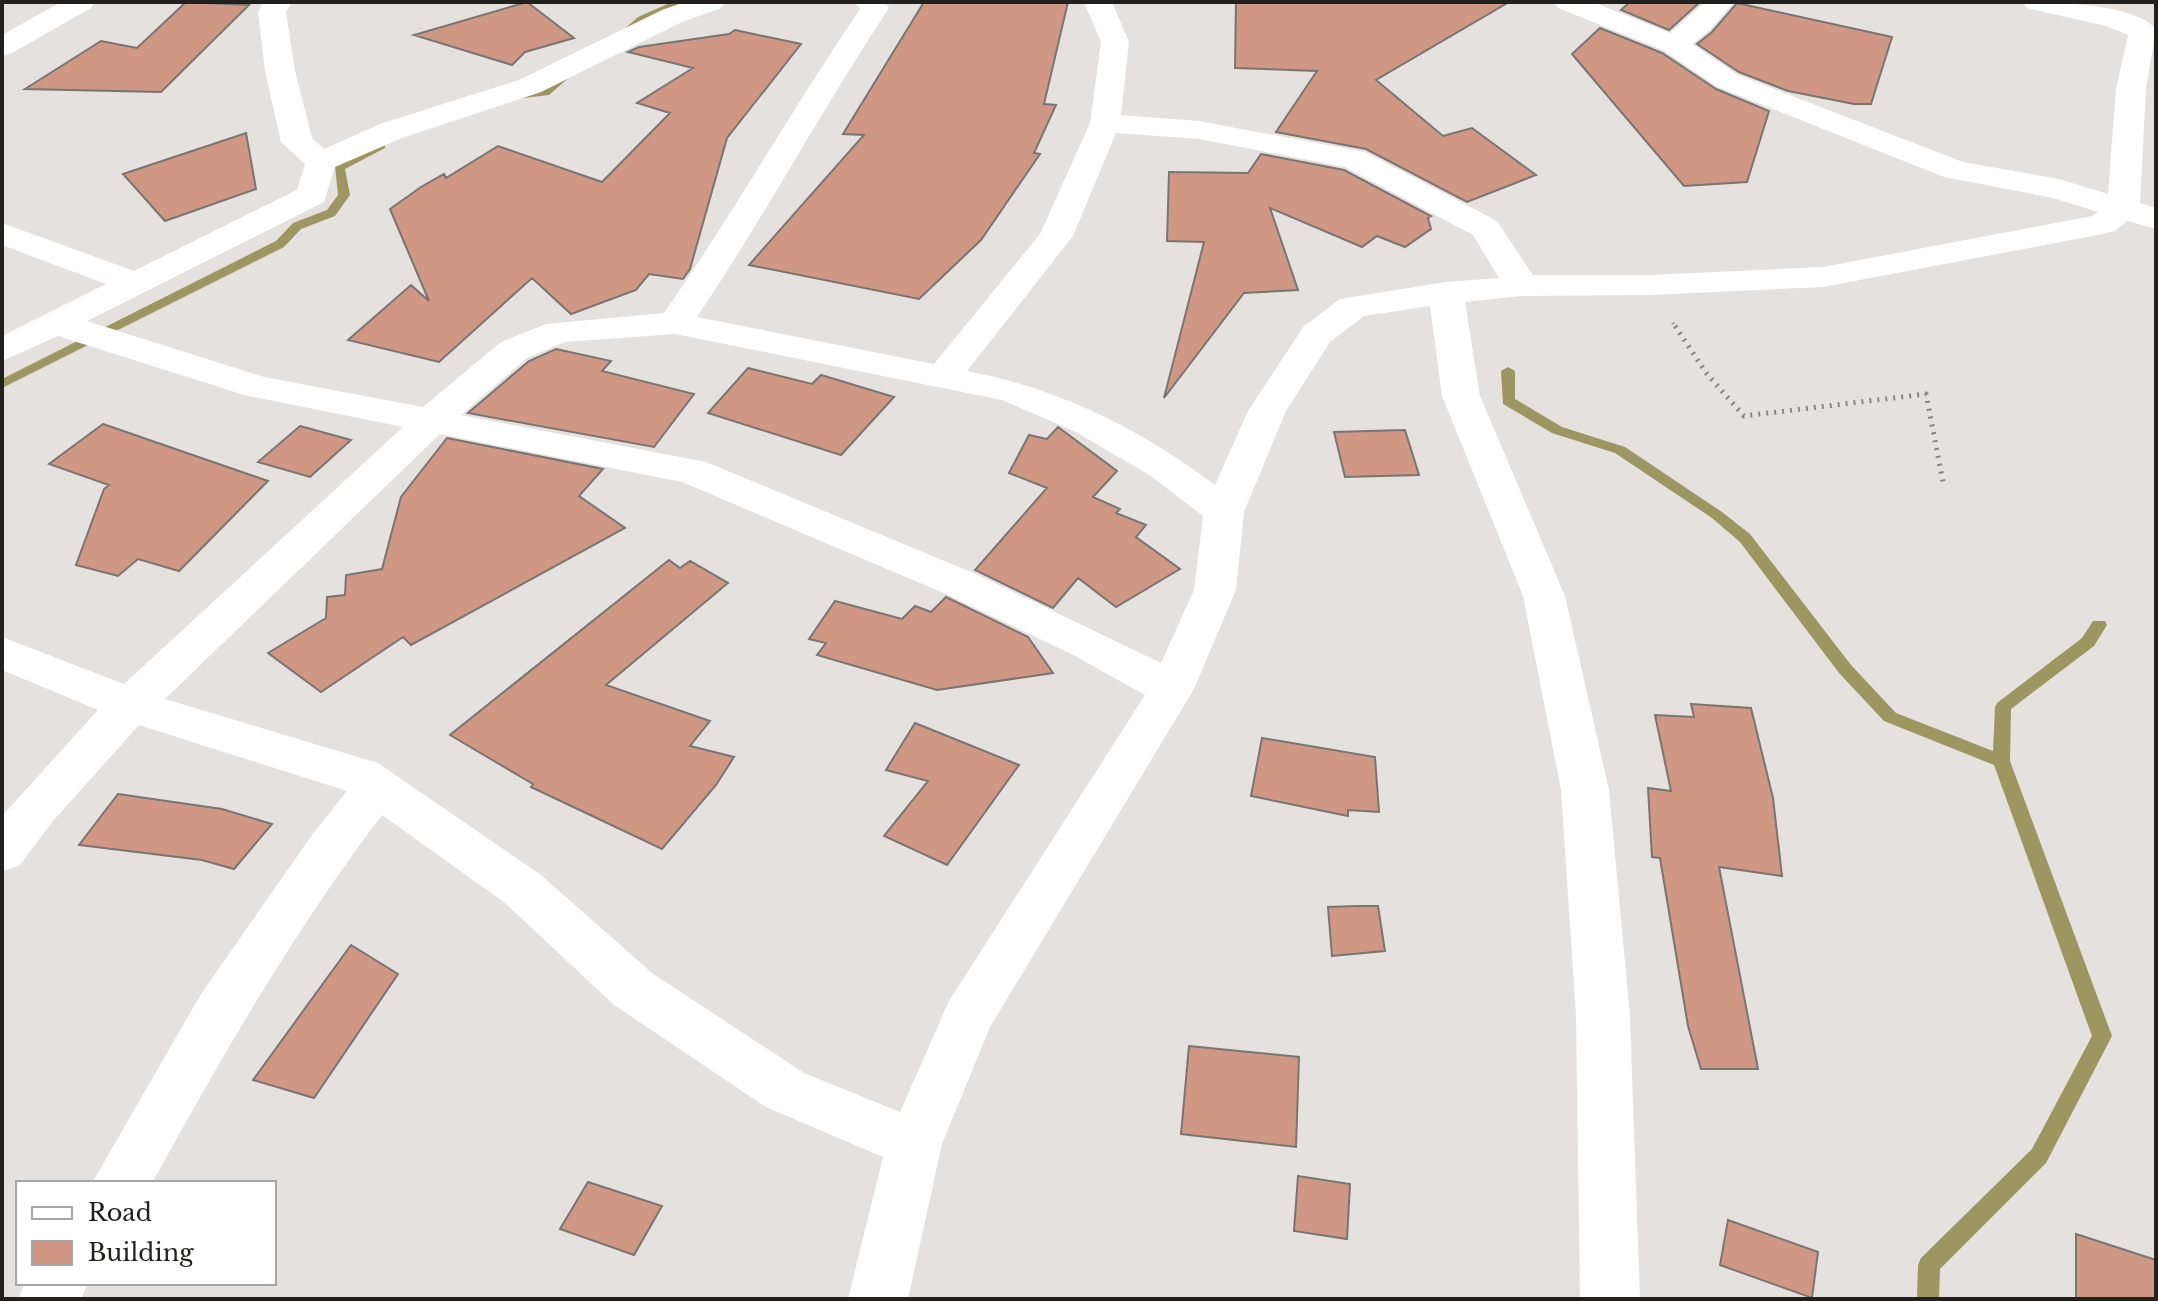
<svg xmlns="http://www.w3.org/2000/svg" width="2158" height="1301" viewBox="0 0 2158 1301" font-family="'Libre Baskerville',serif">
  <rect width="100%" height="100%" fill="#e4e1df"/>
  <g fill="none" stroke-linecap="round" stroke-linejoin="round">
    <path fill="#9d9660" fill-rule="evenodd" d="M672,2H685L646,21L630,34L621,32L638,17Z
      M568,70L573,73L572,75L549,95L515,99L510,96L515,93L542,90Z
      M381,143L385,144V148L345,169L350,195L335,216L301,229L284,247L2,388V379L276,241L293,223L327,210L338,195L335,166Z
      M1508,367L1515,371V399L1562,427L1625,447L1722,512L1750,534L1851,665L1896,713L1993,751L1995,707L1997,703L2082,638L2093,621H2105L2107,625L2094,646L2011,709L2010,761L2112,1036L2046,1163L1940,1269L1939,1299H1917L1918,1265L1921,1258L2032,1149L2092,1036L1994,765L1884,721L1839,673L1740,542L1712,518L1615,453L1552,433L1503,404L1501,371Z"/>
  </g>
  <path fill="#d09884" stroke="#787573" stroke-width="2" d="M186,2L249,5L161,92L25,89L101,41L137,48Z
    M527,2L574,38L525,52L512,65L414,35Z
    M924,2H1068L1044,104L1056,105L1034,153L1040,154L981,240L919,299L749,265L864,135L843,134Z
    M1236,2H1509L1376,80L1443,136L1472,128L1536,175L1467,202L1366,149L1276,132L1317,71L1235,68Z
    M1630,2H1700L1669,30L1621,10Z
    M1737,3L1892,37L1871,104H1854L1788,91L1739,72L1697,44L1712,32Z
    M1600,28L1662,53L1716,89L1769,111L1747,182L1684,186L1572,54Z
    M735,30L801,44L727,138L690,269L683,279L649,274L636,290L571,314L532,278L439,362L348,340L411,285L429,301L390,209L421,187L444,174L446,178L498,146L602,182L670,113L637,103L693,68L628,52L639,47L729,34Z
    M246,133L256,189L165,221L123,174Z
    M1261,154L1344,170L1431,216L1428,218L1431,229L1405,247L1377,236L1362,247L1270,208L1298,290L1244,293L1164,398L1204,242L1167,241L1169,172L1248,173Z
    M556,349L611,361L602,371L694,394L654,447L468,413L529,361Z
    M748,368L812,384L821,375L894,397L841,455L708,413Z
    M103,424L268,481L179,571L138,559L118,576L76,565L104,489L109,485L49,464Z
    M300,426L351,440L310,477L258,462Z
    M1058,427L1117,471L1093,497L1120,509L1116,513L1146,525L1136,537L1180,569L1116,607L1078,578L1053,608L975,570L1047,488L1009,473L1029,435L1047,439Z
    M1405,430L1419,475L1345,477L1334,432Z
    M447,438L603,469L579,496L625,528L411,645L403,637L321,692L268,653L326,618L327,597L345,595L346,575L382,569L401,497Z
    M669,560L680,568L690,561L728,583L606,685L710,721L690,746L734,757L716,785L662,849L531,787L533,784L450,735Z
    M946,597L1028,637L1053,673L937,690L817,655L826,643L809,639L835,601L902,619L915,606L931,612Z
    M1691,704L1751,708L1773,798L1782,876L1719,867L1758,1069H1701L1688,1026L1660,858L1652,857L1648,788L1671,791L1655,715L1694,717Z
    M915,723L1019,765L947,865L884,836L928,781L886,770Z
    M1262,738L1375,757L1379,812L1348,810V816L1251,796Z
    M118,794L222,809L272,824L234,869L202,860L79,845Z
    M1357,906H1378L1385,951L1332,956L1328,907Z
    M351,945L398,974L314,1098L253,1080Z
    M1189,1046L1299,1057L1296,1147L1181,1134Z
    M1298,1176L1350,1184L1347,1239L1294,1231Z
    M588,1182L662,1206L634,1255L560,1229Z
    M1728,1220L1818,1252L1812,1298L1720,1265Z
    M2076,1234L2156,1260V1299H2076Z"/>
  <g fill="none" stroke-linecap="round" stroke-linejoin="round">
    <path stroke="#898785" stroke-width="4" stroke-dasharray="1 4" stroke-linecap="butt" d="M1673,323L1676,328"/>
    <path stroke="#898785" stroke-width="5" stroke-dasharray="2 6" stroke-linecap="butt" d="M1675,326L1707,374L1744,416L1926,394L1943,482"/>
    <path fill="#fff" fill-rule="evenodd" d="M61,2H95L91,8L12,53L2,56V35Z
      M263,2H291L286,12L295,71L312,138L324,149L380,124L519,80L662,10L685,2H725L721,8L682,22L541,92L402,138L335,167L324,202L87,321L264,377L423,407L501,342L546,324L664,313C733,214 792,109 860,9L855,2H885L889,8C822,109 765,216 697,317L934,364L1040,234L1090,123L1101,42L1084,2H1112L1129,42L1121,115L1199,121L1365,152L1497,221L1533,275H1649L1823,267L2092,216L2098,212L2053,198L1944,177L1718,87L1663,50L1558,8L1554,2H1593L1670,33L1705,2H1734L1710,30L1692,44L1738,75L1963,162L2059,179L2108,194L2116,89L2128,35L2106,26L2027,8L2023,2C2055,2 2135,4 2156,29L2146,89L2140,203L2156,208V229L2127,221L2115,231L2103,234L1823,287L1649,295L1522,296L1465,302L1480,396L1565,596L1609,790L1630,1016L1640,1299H1580L1576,1016L1561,790L1523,596L1442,396L1430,306L1364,316L1330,342L1286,411L1244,512L1236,590L1194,689L990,1027L942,1144L908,1299H848L883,1157L766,1107L614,1005L505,903L382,815C294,931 222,1056 152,1183H92L201,994L312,835L347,791L139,725L53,821L19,866L2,871V816L98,710L2,670V637L124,684L403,427L244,395L58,336L2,361V336L106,284L2,245V223L134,271L297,190L305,164L281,142L265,71L258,12ZM1116,133L1199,139L1345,167L1473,235L1499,278L1446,282L1340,299L1303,327L1298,335L1248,411L1215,485C1139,428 1061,389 967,371L1073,236ZM675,334L1002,400L1074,431L1151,476L1203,516L1194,590L1161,663L976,574L706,462L461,415L527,358L565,342ZM440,434L682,482L946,594L1073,655L1145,695L949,1001L900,1112L804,1073L652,973L541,875L378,763L165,699Z
      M25,1283H88L81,1299H18Z"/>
  </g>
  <rect width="2158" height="1301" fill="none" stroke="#21201f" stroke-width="8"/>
  <rect x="16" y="1181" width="260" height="104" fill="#ffffff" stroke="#a6a6a5" stroke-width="2"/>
  <rect x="32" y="1207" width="40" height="12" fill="#ffffff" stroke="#a6a6a5" stroke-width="2"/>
  <text x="88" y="1221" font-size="24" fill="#21201f">Road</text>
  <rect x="32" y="1241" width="40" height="24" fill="#d09884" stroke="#a6a6a5" stroke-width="2"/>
  <text x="88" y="1261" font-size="24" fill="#21201f">Building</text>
</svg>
